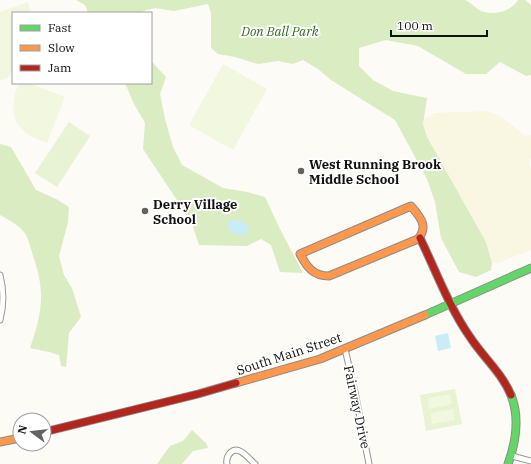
<svg xmlns="http://www.w3.org/2000/svg" width="531" height="464" viewBox="0 0 531 464" font-family="'IBM Plex Serif',serif">
  <rect width="100%" height="100%" fill="#fcfbf6"/>
  <path fill="#f9f6e2" d="M488,111L503,118L525,136L531,135V159L529,160L531,170V250L498,263H492L486,242L427,137L423,124L424,119L435,113Z"/>
  <path fill="#e8f3d4" d="M69,122L90,136L57,187L35,173Z
    M455,389L462,424L426,431L420,395Z"/>
  <path fill="#d9ecc2" d="M76,0H465C471,3 476,8 481,11C493,16 512,11 518,0H525L531,5V75L526,76L500,62L486,74H466L418,46L386,40L359,48V66L373,80L393,91L427,98L423,124L427,137L486,242L492,263L491,270L476,277L459,272L441,238L435,202L427,179L395,120L331,80L318,69L303,60L293,64L278,61L258,64L235,57L218,54L211,48V13L208,4L174,11L155,8L143,11V13H88L85,5Z
    M151,61L166,77L160,94L165,119L173,147L182,165L223,188L247,192L265,197L280,229L303,273L280,272L271,245L261,239L247,246L199,245L193,227L179,203L143,149L145,123L134,104L125,83H151Z
    M0,144L11,147L36,190L56,199L69,207L68,222L59,256L64,275L72,288L81,317L69,333L66,367L61,366L59,355L49,352L30,348C42,313 46,292 33,256C31,249 29,241 26,235C21,226 9,220 0,215Z
    M192,430L206,443L208,448L193,451L182,464H157L170,446L183,441Z"/>
  <path fill="#f2f7df" d="M28,2L31,13H13V72L7,78L0,81V12Z
    M223,64L267,89L233,150L189,125Z
    M19,83H29L65,97L47,143C40,140 30,137 25,132C9,119 12,99 19,83Z
    M450,394L452,404L429,409L428,398Z
    M453,409L455,420L432,424L431,413Z"/>
  <path fill="#caecf9" d="M235,219L242,222L249,226L244,236L233,233L229,229L228,222Z
    M448,333L451,348L438,351L435,336Z"/>
  <g fill="none" stroke-linecap="round" stroke-linejoin="round">
    <g stroke="#969694" stroke-width="7">
      <path id="street" d="M0,275C4,291 4,305 0,320
        M345,349L355,392L369,464
        M512,456L531,461
        M227,464C226,459 227,456 231,452C239,445 249,459 255,464"/>
    </g>
    <g stroke="#8d8c8a" stroke-width="9">
      <path id="fast" d="M425,315L531,268
        M508,464C516,442 520,418 511,395"/>
    </g>
    <g stroke="#8d8c8a" stroke-width="9">
      <path id="slow" d="M411,206C420,217 429,226 418,239L329,276C313,276 307,267 300,254Z
        M236,383L320,359L425,315
        M0,442L20,438"/>
    </g>
    <g stroke="#8d8c8a" stroke-width="9">
      <path id="jam" d="M420,238C436,271 449,307 470,337C483,357 502,373 511,395
        M44,432L198,394L236,383"/>
    </g>
    <use href="#street" stroke="#fffefe" stroke-width="5"/>
    <use href="#fast" stroke="#63d668" stroke-width="7"/>
    <use href="#slow" stroke="#ff974d" stroke-width="7"/>
    <use href="#jam" stroke="#b3261e" stroke-width="7"/>
  </g>
  <g fill="#636260" stroke="#fff" stroke-width="1.5">
    <circle cx="301" cy="171" r="4"/>
    <circle cx="145" cy="211" r="4"/>
  </g>
  <g text-anchor="middle" dominant-baseline="central" stroke-width="4" stroke-linejoin="round" paint-order="stroke">
    <g font-size="13" font-style="italic" fill="#336d1b" stroke="#fff">
      <text x="280" y="31">Don Ball Park</text>
    </g>
    <g font-size="13" font-weight="bold" fill="#101010" stroke="#fff" text-anchor="start">
      <text x="309" y="164">West Running Brook<tspan x="309" dy="15">Middle School</tspan></text>
      <text x="153" y="204">Derry Village<tspan x="153" dy="15">School</tspan></text>
    </g>
    <g font-size="13" fill="#101010" stroke="#fff">
      <text transform="translate(289 354) rotate(-18)">South Main Street</text>
      <text transform="translate(357 407) rotate(78)">Fairway Drive</text>
    </g>
  </g>
  <rect x="12" y="12" width="140" height="72" fill="#ffffff" stroke="#9f9f9f"/>
  <rect x="20" y="25" width="20" height="6" fill="#63d668" stroke="#9f9f9f"/>
  <text x="48" y="32" font-size="12" fill="#101010">Fast</text>
  <rect x="20" y="45" width="20" height="6" fill="#ff974d" stroke="#9f9f9f"/>
  <text x="48" y="52" font-size="12" fill="#101010">Slow</text>
  <rect x="20" y="65" width="20" height="6" fill="#b3261e" stroke="#9f9f9f"/>
  <text x="48" y="72" font-size="12" fill="#101010">Jam</text>
  <g transform="translate(32 432) rotate(285)"><circle r="19" fill="#ffffff" stroke="#9f9f9f"/>
  <path d="M0-3L7 15L0 10L-7 15Z" fill="#636260"/>
  <text y="-6" font-size="11" font-weight="bold" text-anchor="middle" fill="#101010">N</text>
  </g>
  <path d="M391 30v6h96v-6" fill="none" stroke="#101010" stroke-width="2"/>
  <text x="397" y="30" font-size="12" fill="#101010" stroke="#ffffff" stroke-width="3" paint-order="stroke">100 m</text>
</svg>
